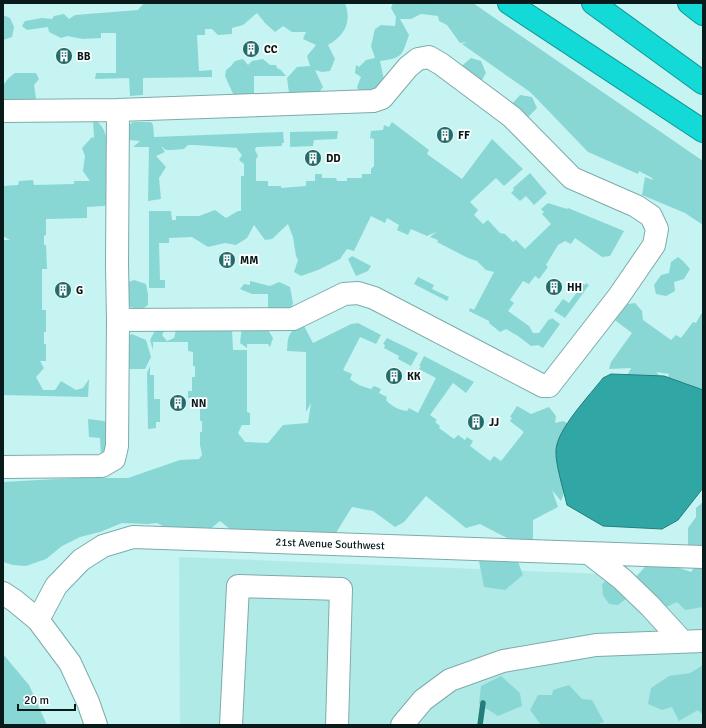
<svg xmlns="http://www.w3.org/2000/svg" width="706" height="728" viewBox="0 0 706 728" font-family="Signika,sans-serif">
  <rect width="100%" height="100%" fill="#c5f4f2"/>
  <path fill="#b0eae7" d="M179,557L703,578V725H180Z"/>
  <path fill="#89d7d4" d="M144,3H345C352,22 345,35 328,45L335,59L330,71L322,72L315,70L323,87L314,99L289,93L287,78L297,67L310,66L307,56L316,45L303,39L306,32H292L283,26L275,32L265,23L257,13L243,25L232,28V34L218,35L212,29H205V35H197L199,71L212,70V77L143,78V95L130,96L129,78L95,79L96,73H116V33H101V38L83,39L67,36L61,38L49,32L48,27L27,30L22,26L25,21L42,18L52,19L54,16L64,14L69,19L75,15L138,10Z
    M393,3H473L703,161V225L685,213L642,195L645,177L653,180L652,178L639,171L638,174L588,152L537,99L530,92L462,44L468,42L460,43L447,25L439,21L438,16L421,14L411,19H400L409,35C402,55 403,58 380,61L385,84L361,96L357,87L361,77L355,73L356,65L359,67L366,60L375,58L371,46L375,29L381,25L395,26L396,17L391,8Z
    M3,15L10,18L14,27L12,37L3,40Z
    M471,58L481,61L486,73L479,85L458,69Z
    M243,59L248,65L252,61L263,59L270,65H276L277,68L281,70L286,76H254V94L242,97L234,96L225,76L226,70L231,66L235,61Z
    M15,73H36L39,79L34,85L36,98L23,115L3,102C3,87 1,83 15,73Z
    M520,95L532,97L537,108L526,119L510,106Z
    M93,119C102,124 104,129 107,140L109,203L104,206L87,207V218L46,219V235L44,236V245H46L47,269H42V310H46V332H44V344H46V361H40L44,368L36,377L43,390H55L61,381L76,390L83,388L89,379L88,397L3,395V240H10L3,236V186L18,185L19,181L33,180L34,185L74,184V181H90L83,171L85,156L82,148L92,137L94,138Z
    M133,122H151L153,125L154,137L283,132L284,143H282V146L256,147L255,150L258,156L256,159V181H268V186H281V188L306,186V181H315V174H322V178H336L337,181H347V178H362V174H371V169L374,166V139L370,138L371,131L383,130L384,125L389,127L392,122L429,150L427,154L462,179L492,139L523,169L504,186L496,178L470,202L478,210L474,215L483,224L488,220L500,233L505,234L513,242L516,240L525,249L551,224L542,214L544,212L541,209L548,203L567,209L568,208L624,231L610,256L602,257L575,238L571,244L565,241L558,245L546,265L548,267L539,279L535,276L529,284L523,281L510,300L514,303L508,311L529,326L533,333H539L549,319L550,320L552,318L560,324L543,348L538,345L531,346L518,336L506,329L500,332L489,323V321L469,311L470,308L474,310L494,272L486,270L477,261L468,258L437,242L438,240L430,237L436,232L427,236L411,229L408,235L397,230L399,225L387,218L385,223L371,216L354,251L347,249L340,259L318,270L301,276L294,272L298,260L296,256L293,237L288,224L272,239L265,240L254,225L247,238L236,245L225,243L208,247L192,237L169,238V243H159L160,280H165V288H149V211H171L172,220H176V216H199L215,210L226,218L238,211H241V176H244V164L239,160L242,155L237,149L238,148L194,145H188L184,149L172,150H166L161,146L165,152L156,156L166,167L159,178L161,199L148,201L149,147H133L140,141L130,140L127,138L129,125Z
    M338,131L337,139L314,140L313,146L290,147V132Z
    M530,173L547,193L534,205L526,196L520,201L511,193L514,190L513,188Z
    M352,256L371,266L368,271L356,276L348,259Z
    M678,257L683,261L690,269L684,279L674,282L675,291L666,296L656,294L654,285L661,275L669,273L671,262Z
    M418,277L434,285L432,289L449,297L447,301L414,284Z
    M134,280L146,284L148,294V305L141,310L130,307L125,298L123,284Z
    M250,281L270,286L279,282L290,287L293,303L288,318L268,316V294H252L240,289L244,284L250,285Z
    M586,283L589,285L565,318L554,311L563,299L569,303L583,284L585,285Z
    M635,303L642,311L643,320L671,340L676,335L681,338L693,322L696,323L701,314H703V457L667,380L669,374L656,372L661,377L626,378L631,368L609,369L611,362L632,333L612,318L621,305Z
    M358,323L381,335L376,344L360,337L343,370L352,374L350,379C356,384 363,387 371,389L374,386L381,389L379,393L387,397L386,400C391,406 399,410 407,411L409,408L418,413L436,378L419,369L421,366H419L424,356L474,382L466,393L453,383L430,415L437,420L435,422L440,426L439,428L454,439L458,435L465,440L467,437L473,441L470,446L490,461L494,456L501,461L524,432L510,421L512,418L510,417L517,406L531,414L549,407L556,416L555,423L563,421L578,429L565,490L561,501L552,490L558,507L533,520V543L517,559L523,575L505,590L484,587L479,561L492,545L507,538L480,524L466,528L426,496L404,522L395,527L373,511L352,507L334,536L241,538L220,521L203,535H180L157,523L148,524L122,523L100,532L80,537L62,546L46,559L26,566L13,565L3,562V482L74,478H128L180,460L199,459L202,455L200,445V432H202V421H200V407H195V398H188V391H192V377H195V366H193V352L188,351V342H153V350L150,340L157,327L165,329L162,335L167,341L174,338L176,330H232L233,350H247V412L250,413V425H242L238,433L245,442L268,443L283,425L308,423L311,403L306,412V352L287,351C288,335 288,332 303,324L313,343L351,324Z
    M242,326L267,328L273,338L270,347L268,344H247V348L240,343Z
    M132,334L146,340L151,357L145,369H130L114,359L115,344Z
    M387,338L418,353L411,366L398,359L399,356L384,348L385,345L383,344Z
    M150,366V375H154V399H160V422H156V428L148,429L147,373Z
    M88,419L104,421L107,424V444L102,457L101,456L100,438L89,437Z
    M703,502V607L685,610L677,602L664,608L628,597L618,605L609,604L603,595L602,584L612,576L632,581L645,567L674,566L691,572L698,563L688,549V528L696,517V508Z
    M3,654L29,685L47,725H3Z
    M703,665V715L698,710L679,721L672,707L662,710L648,704L651,688L669,676L690,673Z
    M501,676L520,693L522,706L498,716L479,704L481,686Z
    M569,685L582,699L592,700L604,722L595,725H573L571,724L569,725H541L530,710L538,695H552L553,690Z"/>
  <path fill="#30a7a4" stroke="#247d7b" d="M611,374L664,376L703,390V488L678,520L662,529L603,526L567,505C564,491 555,464 556,450C557,429 590,395 603,378Z"/>
  <g fill="none" stroke-linecap="round" stroke-linejoin="round">
    <path stroke="#247d7b" stroke-width="5.5" d="M480,725L483,703"/>
    <g stroke="#7eabaa" stroke-width="24">
      <path id="minor" d="M3,111L118,110L373,101L382,98L408,67L418,59L429,57L441,64L512,117L572,178L636,206L651,216L657,229L654,245L619,296L549,386H543L374,298L358,293L344,294L293,319L118,320L117,265L118,110
        M3,467L102,466L114,459L117,446L118,320
        M590,554L622,579L650,606L682,641
        M3,593L15,601L38,620L70,663L88,702L96,725
        M38,620L56,586L81,560L103,546L133,537L703,557
        M231,725L238,586L341,589L337,725
        M402,725L423,700L450,680L503,661L596,645L703,641"/>
    </g>
    <g stroke="#0f9794" stroke-width="24">
      <path id="highway" d="M509,3L703,131
        M593,3L703,83
        M689,3L703,14"/>
    </g>
    <use href="#minor" stroke="#fff" stroke-width="22"/>
    <use href="#highway" stroke="#13dad6" stroke-width="22"/>
  </g>
  <defs>
    <g id="building-disc" transform="scale(0.9)"><circle r="9.5" fill="#226d6c" stroke="#fff"/><path d="M-4-6H4V6H1V3H-1V6H-4ZM-2.5-4.3h1.7v1.8h-1.7ZM.8-4.3h1.7v1.8H.8ZM-2.5-1h1.7V.8h-1.7ZM.8-1h1.7V.8H.8Z" fill="#fff"/></g>
  </defs>
  <g fill-rule="evenodd">
    <use href="#building-disc" x="251" y="49"/>
    <use href="#building-disc" x="64" y="56"/>
    <use href="#building-disc" x="445" y="135"/>
    <use href="#building-disc" x="313" y="158"/>
    <use href="#building-disc" x="227" y="260"/>
    <use href="#building-disc" x="554" y="287"/>
    <use href="#building-disc" x="63" y="290"/>
    <use href="#building-disc" x="394" y="376"/>
    <use href="#building-disc" x="178" y="403"/>
    <use href="#building-disc" x="476" y="422"/>
  </g>
  <g text-anchor="middle" dominant-baseline="central" stroke-width="3.5" stroke-linejoin="round" paint-order="stroke">
    <g font-size="11" font-weight="bold" fill="#081a1a" stroke="#fff" text-anchor="start">
      <text x="264" y="49">CC</text>
      <text x="77" y="56">BB</text>
      <text x="458" y="135">FF</text>
      <text x="326" y="158">DD</text>
      <text x="240" y="260">MM</text>
      <text x="567" y="287">HH</text>
      <text x="76" y="290">G</text>
      <text x="407" y="376">KK</text>
      <text x="191" y="403">NN</text>
      <text x="489" y="422">JJ</text>
    </g>
    <g font-size="11" fill="#081a1a" stroke="#fff">
      <text transform="translate(330 544) rotate(2)">21st Avenue Southwest</text>
    </g>
  </g>
  <rect width="706" height="728" fill="none" stroke="#081a1a" stroke-width="8"/>
  <path d="M18 704v6h57v-6" fill="none" stroke="#081a1a" stroke-width="2"/>
  <text x="24" y="704" font-size="12" fill="#081a1a" stroke="#ffffff" stroke-width="3" paint-order="stroke">20 m</text>
</svg>
